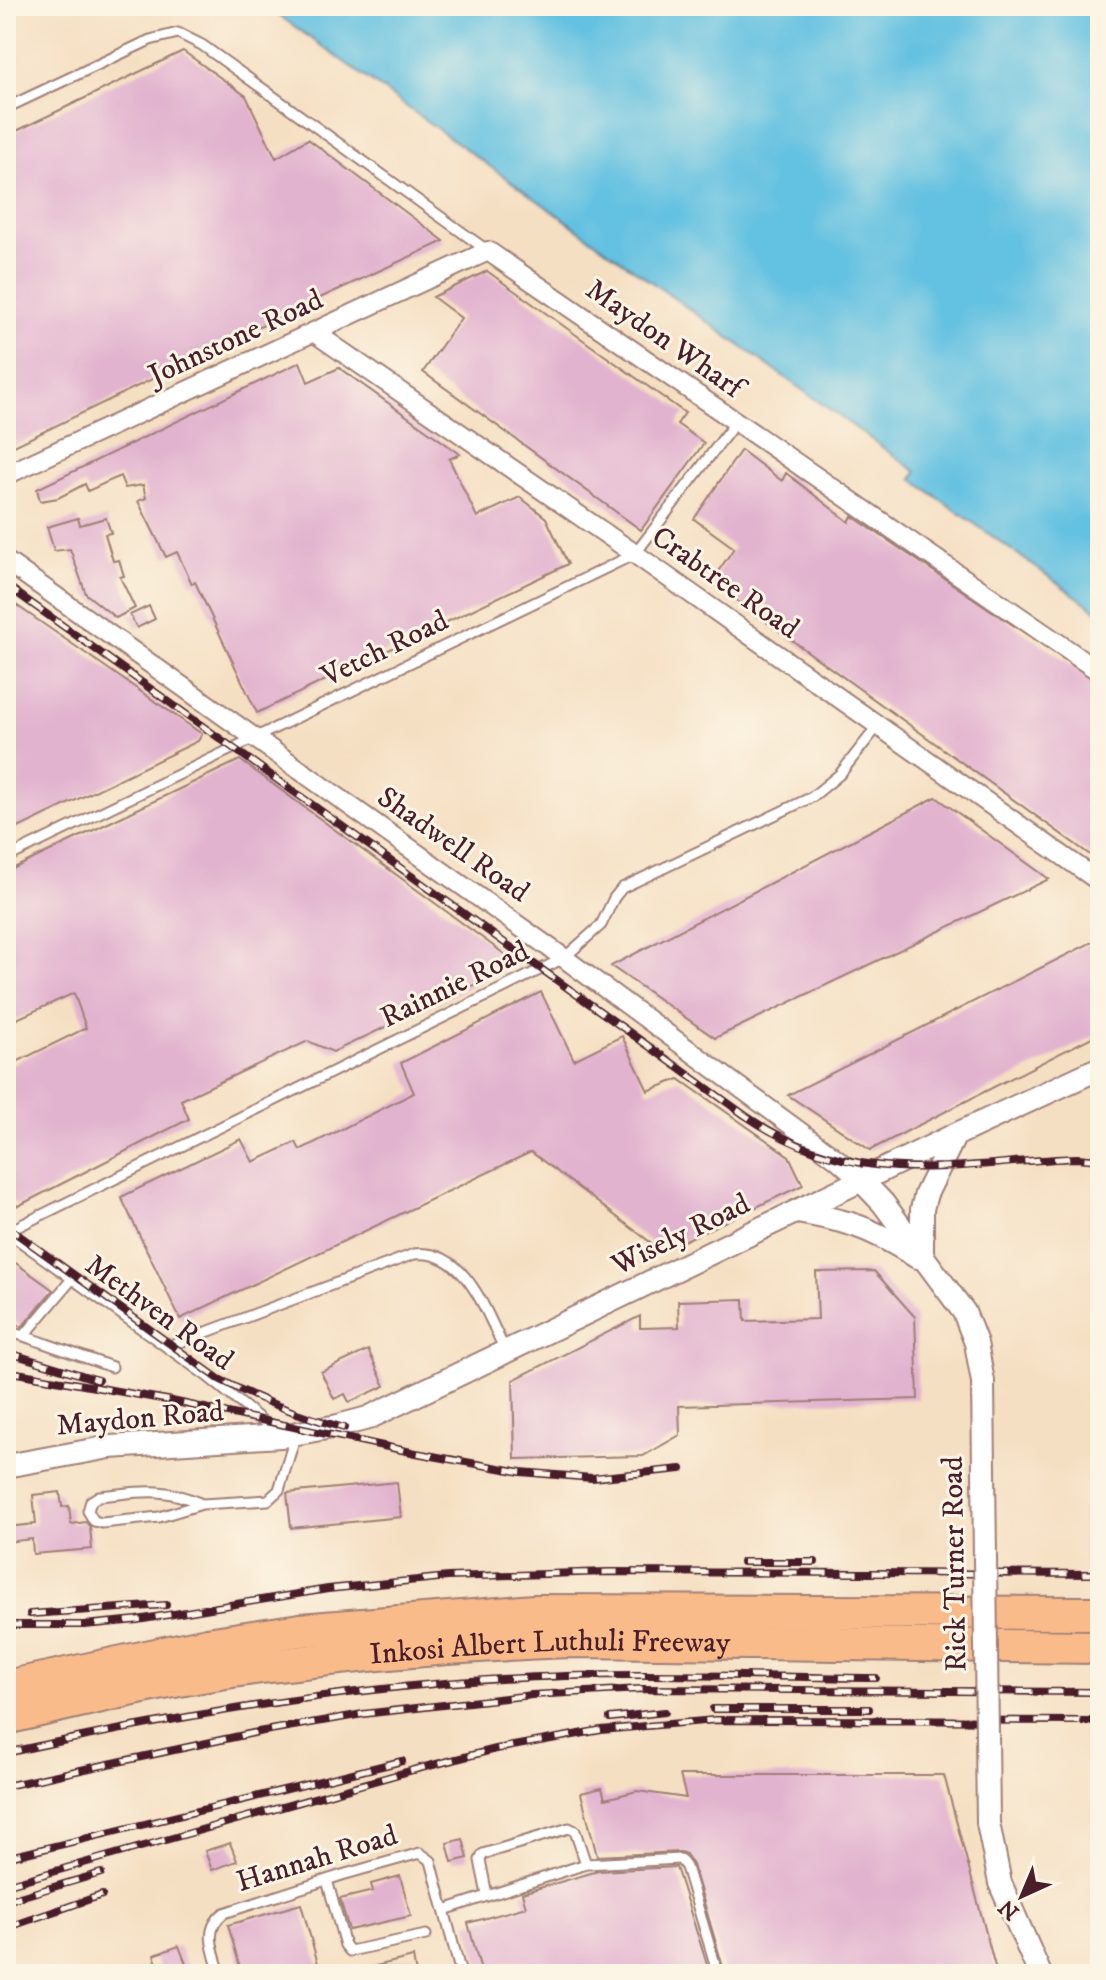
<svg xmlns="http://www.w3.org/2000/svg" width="1106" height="1980" viewBox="0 0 1106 1980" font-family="'IM FELL DW Pica',serif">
  <rect width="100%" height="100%" fill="#fcf5e5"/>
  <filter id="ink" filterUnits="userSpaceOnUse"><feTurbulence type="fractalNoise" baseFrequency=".0125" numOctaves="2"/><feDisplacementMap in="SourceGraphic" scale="16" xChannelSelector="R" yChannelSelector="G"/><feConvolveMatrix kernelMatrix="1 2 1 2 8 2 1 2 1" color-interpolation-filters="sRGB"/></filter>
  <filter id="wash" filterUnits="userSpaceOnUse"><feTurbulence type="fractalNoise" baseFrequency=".006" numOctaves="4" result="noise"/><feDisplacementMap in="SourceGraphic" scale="32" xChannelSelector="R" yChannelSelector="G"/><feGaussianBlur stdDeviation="1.8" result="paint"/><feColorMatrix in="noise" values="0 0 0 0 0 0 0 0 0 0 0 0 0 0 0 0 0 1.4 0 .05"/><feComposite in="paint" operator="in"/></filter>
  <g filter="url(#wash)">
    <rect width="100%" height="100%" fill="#f5dfc2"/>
    <path fill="#63c1e1" stroke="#567086" stroke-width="2" d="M266,6H1100V613L912,479L917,472Z"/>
    <g id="blocks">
      <path fill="#e2b3cf" d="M183,51L246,96L276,158L308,139L444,241L309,303L6,450V136Z
        M487,271L685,413L677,424L704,443L641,530L423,372L461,318L433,297Z
        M300,362L308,382L339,368L460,454L449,459L477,517L520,497L546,518L568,564L257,713L195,582L192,584L177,552L166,557L138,501L146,498L143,485L125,488L120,476L88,491L85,484L58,498L40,501L37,489Z
        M741,450L782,481L786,473L849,522L852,516L1100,684V862L711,582L734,548L694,519Z
        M78,518L80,525L106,518L111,533L105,534L113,561L119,560L124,576L120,577L135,608L116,618L86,594L70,549L54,551L47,527Z
        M6,598L202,734L198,741L6,834Z
        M149,606L155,619L137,628L130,615Z
        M240,760L518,964L333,1052L308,1041L181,1100L189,1119L18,1206L6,1198V1067L86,1028L74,993L6,1024V872Z
        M936,797L1049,879L715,1038L611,966Z
        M1100,938V1033L870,1150L788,1095Z
        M541,992L574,1060L622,1036L648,1091L679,1079L789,1156L803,1185L662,1251L531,1152L180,1319L121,1197L241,1139L253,1162L296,1142L300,1150L414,1093L401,1063Z
        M6,1256L53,1290L22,1327L6,1316Z
        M874,1271L915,1317L918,1399L679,1406L680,1435L643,1456L515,1459L513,1380L640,1316V1328L679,1327L678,1301L744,1299L745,1321L818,1319L816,1272Z
        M368,1350L385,1386L349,1402L345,1394L334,1399L321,1372Z
        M397,1482L401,1517L291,1528L287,1493Z
        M60,1492L62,1507L69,1506L71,1524L86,1522L90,1527L92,1549L33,1554L32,1539L6,1542V1527L36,1524L33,1495Z
        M680,1775H944L997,1974H725L693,1865L686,1854L680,1852L597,1856L581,1793L602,1788L605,1799L637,1791L686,1798Z
        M463,1839L468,1858L452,1862L447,1843Z
        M230,1843L237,1861L212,1870L205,1851Z
        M676,1867L710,1974H482L468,1923L526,1907L522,1893L598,1871Z
        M400,1876L411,1916L349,1930L340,1899L373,1891L371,1884Z
        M301,1904L321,1974H242L228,1925Z
        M179,1946L190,1974H161L154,1955Z
        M413,1957L416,1974H364L363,1969Z"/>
    </g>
  </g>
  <g filter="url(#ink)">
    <use href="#blocks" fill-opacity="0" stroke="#a07f76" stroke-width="2"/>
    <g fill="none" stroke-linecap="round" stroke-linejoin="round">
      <g stroke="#a07f76" stroke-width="13">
        <path id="service" d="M6,108L150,40L178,33L202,45L488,251
          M6,858L635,554L735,423
          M6,1231L207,1376L276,1432
          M7,1232L564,958L601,925L614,898L622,888L812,797L840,774L877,727
          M6,1331L24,1336L72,1279
          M24,1336L112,1367
          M167,1347L414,1254C466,1248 486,1313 505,1350
          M202,1504C161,1486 142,1492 99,1496L91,1501L88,1511L94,1521L102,1523L159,1517L202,1504L268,1500L279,1490L296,1434
          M586,1864L680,1859L686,1867L718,1974
          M327,1880L345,1945L350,1951L426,1935
          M444,1910L586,1864L575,1831L569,1828L483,1854L480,1860L487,1895
          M220,1974C214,1951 202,1930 224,1913L342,1875L420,1853L431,1861L461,1974"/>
      </g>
      <g stroke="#a07f76" stroke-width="22">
        <path id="minor" d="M315,333L635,554L1100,882
          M6,475L488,251L1100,672
          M6,561L564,958L837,1159L862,1181"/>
      </g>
      <g stroke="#a07f76" stroke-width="26">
        <path id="tertiary" d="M862,1181L883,1203L964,1312L976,1343L983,1382
          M797,1212C850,1221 871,1228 917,1257
          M922,1255V1209L926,1194L955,1135
          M6,1466L110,1447L281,1436L338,1426L368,1418L955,1135L1100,1068
          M988,1823L1000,1883L1040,1974"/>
      </g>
      <g stroke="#a07f76" stroke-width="36">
        <g id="motorway">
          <path d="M6,1687L207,1644L300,1630L535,1611L1100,1613"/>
          <path id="s1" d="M6,1718C91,1698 176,1678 262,1667C364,1654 468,1645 570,1641L1100,1647"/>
        </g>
      </g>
      <use href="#service" stroke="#fff" stroke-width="9"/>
      <use href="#minor" stroke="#fff" stroke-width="18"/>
      <use href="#tertiary" stroke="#fff" stroke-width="22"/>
      <use href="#motorway" stroke="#fabb8b" stroke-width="32"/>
      <g stroke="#4a1f2b" stroke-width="8">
        <path id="rail" d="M6,585L746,1116C859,1192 951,1163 1077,1158L1100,1160
          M6,1226L219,1379C259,1400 301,1416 344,1428
          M6,1352L98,1380
          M6,1371L167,1400L416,1453L521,1472L592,1478L681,1469
          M743,1562H815
          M30,1614L166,1605
          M6,1625H84L137,1620L328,1589L448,1577L608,1572L1100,1574
          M713,1709H869
          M610,1718L665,1712
          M6,1753C170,1717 333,1689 501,1679C626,1671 751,1677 876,1678
          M6,1786L258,1732L363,1714L532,1695L641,1689L1100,1692
          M6,1858L402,1761
          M6,1885L413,1770L496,1749L601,1730L715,1720L1100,1721
          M6,1901L101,1873
          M6,1928L102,1895"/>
      </g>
      <use href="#rail" stroke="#fcf5e5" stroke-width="5" stroke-dasharray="15" stroke-linecap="butt"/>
      <g stroke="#a07f76" stroke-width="26" stroke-linecap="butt">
        <path id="tertiary-bridge" d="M983,1382L988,1823"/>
      </g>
      <use href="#tertiary-bridge" stroke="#fff" stroke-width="22"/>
    </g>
  </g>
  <g text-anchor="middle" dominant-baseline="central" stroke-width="6" stroke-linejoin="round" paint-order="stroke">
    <g font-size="30" fill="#4a1f2b" stroke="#fcf5e5">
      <text transform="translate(236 338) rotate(-25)">Johnstone Road</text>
      <text transform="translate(664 339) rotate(35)">Maydon Wharf</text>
      <text transform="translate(725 583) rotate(35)">Crabtree Road</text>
      <text transform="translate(385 649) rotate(-26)">Vetch Road</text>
      <text transform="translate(453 845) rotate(35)">Shadwell Road</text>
      <text transform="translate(455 985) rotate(-26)">Rainnie Road</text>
      <text transform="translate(681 1235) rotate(-26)">Wisely Road</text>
      <text transform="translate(159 1313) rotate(36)">Methven Road</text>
      <text transform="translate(140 1419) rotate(-5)">Maydon Road</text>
      <text transform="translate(955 1564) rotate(-91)">Rick Turner Road</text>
      <text stroke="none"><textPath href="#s1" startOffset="550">Inkosi Albert Luthuli Freeway</textPath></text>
      <text transform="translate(317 1859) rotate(-17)">Hannah Road</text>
    </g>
  </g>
  <rect width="1106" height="1980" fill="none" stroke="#fcf5e5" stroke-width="32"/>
  <g transform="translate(1022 1896) rotate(224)" stroke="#fcf5e5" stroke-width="6" paint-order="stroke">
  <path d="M0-6L14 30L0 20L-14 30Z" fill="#4a1f2b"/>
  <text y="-12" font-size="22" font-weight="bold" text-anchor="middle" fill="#4a1f2b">N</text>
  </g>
</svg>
